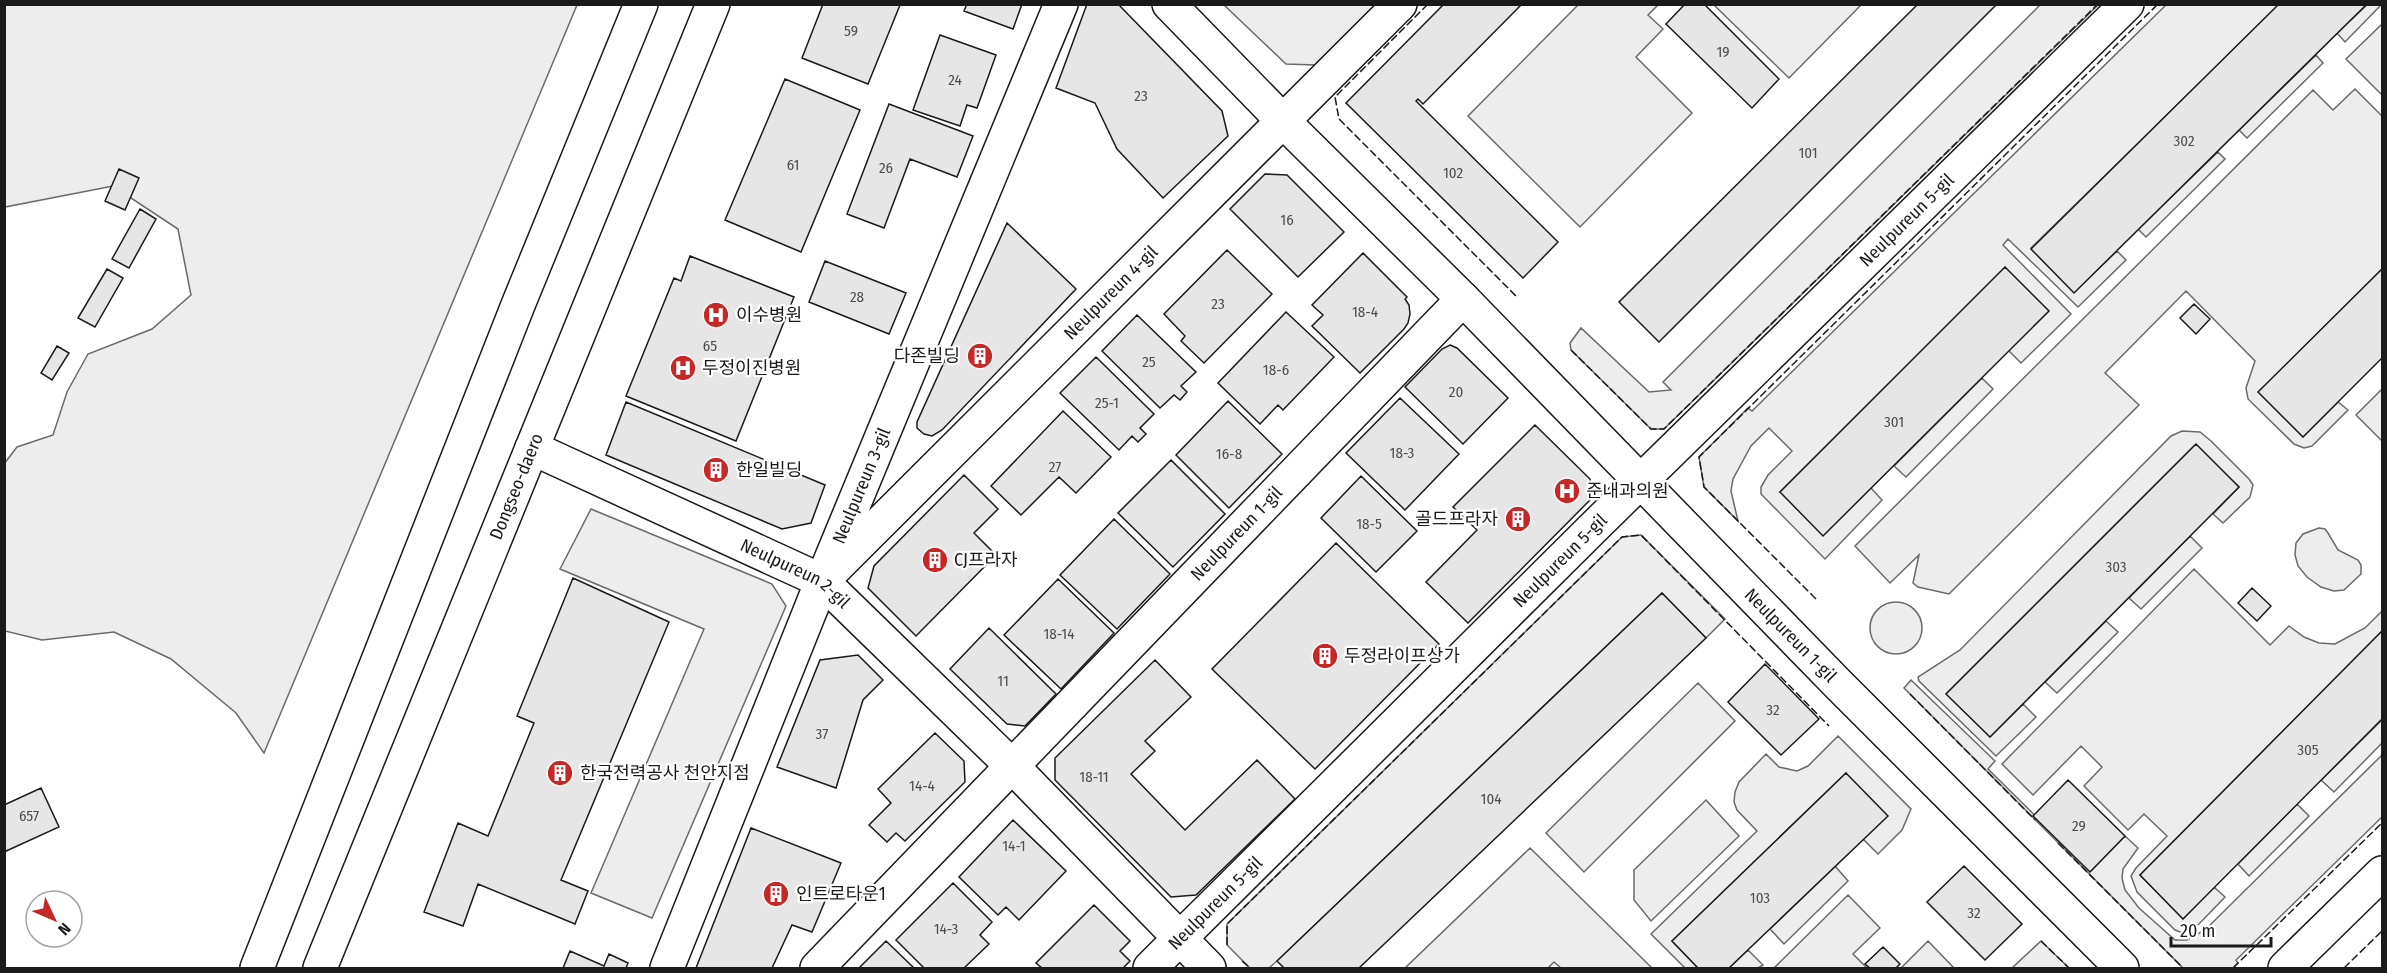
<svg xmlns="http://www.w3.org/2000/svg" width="2387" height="973" viewBox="0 0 2387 973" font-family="'Fira Sans Condensed','Noto Sans KR',sans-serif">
  <rect width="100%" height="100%" fill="#fff"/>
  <path fill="#ededed" stroke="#6a6a6a" stroke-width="1.5" d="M5,5H577L264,753L236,713L171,659L114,632L42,640L5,631L4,464L17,447L53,435L67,392L88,354L152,329L191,295L178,229L113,186L5,207Z
    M1224,5H1376L1316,65L1286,64Z
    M1578,5H1658L1648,15L1663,29L1636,57L1692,113L1580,227L1468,116Z
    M1714,5H1861L1789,78Z
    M2040,5H2098L1664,429H1651L1571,350L1570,343L1581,328L1649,392L1671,390L1663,382Z
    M2166,5H2279L2031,248L2074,292L2117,251L2126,260L2078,307L2008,239L2003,245L2071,314L2021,363L2009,351L2005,268L1780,492L1871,488L1882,500L1825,559L1761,494V487L1768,475L1792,451L1769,428L1751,446L1733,479L1731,491L1738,521L1704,487L1699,457L1748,408L1752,411Z
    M2367,5H2381L2345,42L2337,33Z
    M2382,24V95L2346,59Z
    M2316,55L2323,63L2247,138L2239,130Z
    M2355,89L2382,116V269L2259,392L2303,437L2338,402L2348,410L2312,446L2304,448L2294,444L2248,399L2246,388L2255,361L2186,291L2105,373L2139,405L1949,594L1918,587L1913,583L1919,555L1890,583L1855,546L2313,90L2333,110Z
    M2218,152L2225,159L2146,237L2138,229Z
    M1982,378L1993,389L1906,477L1894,466Z
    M2382,389V441L2356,415Z
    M2182,431L2200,432L2211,441L2249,479L2253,485L2250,497L2223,523L2213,514L2239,487L2195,445L1947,693L1990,737L2023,704L2036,717L1996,756L1919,681L1918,677L1960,650L2171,436Z
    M591,509L772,584L786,606L652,918L591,893L704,629L560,569Z
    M2319,528L2325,529L2328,533L2338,550L2358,560L2361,565V574L2344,590L2334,591L2321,587L2307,577L2298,566L2295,555L2296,543L2303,534Z
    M1641,535L1725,619L1706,638L1662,593L1277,961L1269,968H1250L1227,945V924L1622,537Z
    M2190,536L2202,548L2141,609L2129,598Z
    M2194,569L2270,645L2289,626L2304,637L2319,643L2335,644L2365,628L2382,611V631L2140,875L2183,919L2214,887L2225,897L2199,924L2190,930L2180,932L2175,930L2137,892L2131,876L2136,868L2167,836L2144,814L2128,830L2084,786L2102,767L2081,746L2033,795L2002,764Z
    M1870 628a26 26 0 1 1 52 0a26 26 0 1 1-52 0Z
    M2106,621L2118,632L2057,693L2045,682Z
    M1911,680L1995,761L1988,769L2091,871L2125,836L2138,848L2123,869L2122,878L2125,890L2139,908L2175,940H2187L2205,930L2382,755V817L2236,960L2238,963L2233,968H2183L1904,688Z
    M1698,683L1735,721L1584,872L1546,833Z
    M2382,720V743L2334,792L2321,780Z
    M1838,736L1911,809L1902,830L1878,854L1863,839L1846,773L1672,941L1698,968H1685L1651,934L1757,831L1737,810L1734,802L1735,792L1739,782L1766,754L1779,767L1797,771L1808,766Z
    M1706,800L1739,836L1651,921L1634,900V870Z
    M2297,804L2309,816L2249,876L2238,864Z
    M1530,848L1652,968H1561L1554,962L1548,968H1405Z
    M1835,866L1848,881L1784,944L1770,929Z
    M1848,895L1880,928L1853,954L1867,968H1774Z
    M1928,941L1954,968H1901Z
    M2041,941L2069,968H2012Z
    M1748,950L1763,965L1758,968H1729Z"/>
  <path fill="#e6e6e6" stroke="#1a1a1a" stroke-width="1.5" d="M823,4L900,5L868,84L802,58Z
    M967,4H1022L1013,29L964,11Z
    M1087,4H1118L1222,111L1228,136L1163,198L1117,149L1095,103L1056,88Z
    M1444,4H1522L1423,104L1418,99L1416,101L1558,242L1523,278L1346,103Z
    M1685,4H1704L1779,79L1752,108L1666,24Z
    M1918,4H1997L1659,342L1619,302Z
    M2279,4H2367L2074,293L2031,249Z
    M940,35L996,55L977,108L967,105L960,126L913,110Z
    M785,79L860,110L801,252L725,220Z
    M889,104L973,136L957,177L910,159L884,228L847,214Z
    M119,169L139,178L125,210L105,201Z
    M1265,174L1287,175L1344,232L1298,277L1230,209Z
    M140,209L156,219L129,268L112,259Z
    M1007,223L1076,289L942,430L932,436L924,434L917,428V422Z
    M1227,250L1272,294L1204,363L1181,341L1185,336L1164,314Z
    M1363,253L1407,297L1405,299L1409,305L1410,314L1408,323L1404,329L1360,373L1312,326L1323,315L1312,305Z
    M690,256L794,297L736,441L626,396L674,278L681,281Z
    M825,261L906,293L889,334L809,302Z
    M2005,267L2049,311L1823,536L1780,492Z
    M107,269L123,278L95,327L78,318Z
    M2382,269V358L2303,437L2258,392Z
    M2194,304L2210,319L2196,334L2180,318Z
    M1286,312L1334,357L1283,410L1278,405L1260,424L1218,383Z
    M1137,315L1196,372L1181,386L1187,392L1180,400L1174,395L1160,408L1102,351Z
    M1450,345L1457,348L1508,398L1463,444L1405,387L1442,349Z
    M57,346L69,353L52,380L41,373Z
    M1096,357L1154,414L1140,428L1146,434L1138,442L1132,436L1119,450L1060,393Z
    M1400,398L1459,454L1405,510L1346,453Z
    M1228,401L1282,454L1229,508L1176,455Z
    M626,402L825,485L811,523L782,529L606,455Z
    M1063,411L1111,457L1076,493L1059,477L1021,515L991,486Z
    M1535,425L1590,479V500L1468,623L1426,582L1477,530L1453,507Z
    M2196,444L2239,487L1990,737L1946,694Z
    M1171,460L1225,514L1173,567L1118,513Z
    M964,475L998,509L974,533L996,555L916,636L868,588L874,566Z
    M1361,476L1417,531L1376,572L1321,518Z
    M1114,519L1170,574L1117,629L1060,575Z
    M1336,543L1439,644L1315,769L1212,669Z
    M573,578L669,622L561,880L588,891L575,924L478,884L463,926L424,912L458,823L488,836L534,723L517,716Z
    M1058,579L1114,633L1061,689L1004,635Z
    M2252,588L2271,606L2257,621L2238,603Z
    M1662,593L1706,638L1359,968H1284L1277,961Z
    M989,628L1056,694L1025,726L1007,724L950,669Z
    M2382,631V719L2183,919L2140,875Z
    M858,655L883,680L863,700L836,788L777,767L820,660Z
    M1155,660L1191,697L1145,741L1155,751L1131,774L1185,830L1257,760L1295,799L1196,895L1171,897L1055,780V758Z
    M1765,664L1819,719L1781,755L1728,702Z
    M935,733L964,761L965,782L905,841L896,833L887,842L869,825L891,803L878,789Z
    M1846,773L1888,816L1729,968H1698L1672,941Z
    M2068,780L2125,836L2090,872L2033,816Z
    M41,788L59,827L4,852V805Z
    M1013,820L1066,871L1019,920L1006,907L998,915L959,877Z
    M751,828L841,863L812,932L792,925L772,968H696Z
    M1964,866L2022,924L1985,960L1927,902Z
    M953,883L992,922L980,935L989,944L964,968H924L896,940Z
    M1094,905L1130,941L1120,951L1130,961L1123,968H1042L1036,963Z
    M886,941L914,968H859Z
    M1883,947L1900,964L1896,968H1870L1865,964Z
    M570,951L604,966L609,954L628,963L626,968H563Z"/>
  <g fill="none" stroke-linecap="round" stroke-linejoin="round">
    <g stroke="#1a1a1a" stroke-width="36">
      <g id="minor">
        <path id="s1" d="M1169,4L1283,121L1463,299L1838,684L2122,968"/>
        <path id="s2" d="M532,448L822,581L1012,766L1209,968"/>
        <path id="s3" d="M832,571L1400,4"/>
        <path id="s4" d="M667,968L822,581L1061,4"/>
        <path id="s5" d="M817,968L1463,299"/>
        <path id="s6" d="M1150,968L1592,529L2127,4"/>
        <path d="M2285,968L2382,873"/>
      </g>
    </g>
    <g stroke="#1a1a1a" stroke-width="36">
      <g id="major">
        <path d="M257,968L518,305L641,4"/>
        <path id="s7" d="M320,968L713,4"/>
      </g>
    </g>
    <use href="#minor" stroke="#fff" stroke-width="33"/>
    <use href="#major" stroke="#fff" stroke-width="33"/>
    <path stroke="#1a1a1a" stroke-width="1.5" stroke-dasharray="8 3" stroke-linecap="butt" d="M1428,4L1335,97L1339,119L1517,297
      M1571,350L1651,429H1664L2098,4
      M1816,599L1704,487L1699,457L2158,4
      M1910,694L2035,820
      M2058,843L2183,968
      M2041,941L2069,968
      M1227,945V924L1622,537L1641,535L1829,726
      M1242,961L1250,968
      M2233,968L2382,823
      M2344,968L2382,931"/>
  </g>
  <defs>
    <g id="hospital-disc" transform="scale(1.35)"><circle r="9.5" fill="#c62828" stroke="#fff"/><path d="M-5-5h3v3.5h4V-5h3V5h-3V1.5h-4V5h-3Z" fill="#fff"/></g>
    <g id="building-disc" transform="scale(1.35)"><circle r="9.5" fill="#c62828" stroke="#fff"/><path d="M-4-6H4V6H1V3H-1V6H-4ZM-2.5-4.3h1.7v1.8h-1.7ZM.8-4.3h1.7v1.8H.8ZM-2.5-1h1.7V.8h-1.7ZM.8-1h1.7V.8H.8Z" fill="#fff"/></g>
  </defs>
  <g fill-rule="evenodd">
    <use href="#hospital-disc" x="716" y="315"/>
    <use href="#building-disc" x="980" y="356"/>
    <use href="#hospital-disc" x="683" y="368"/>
    <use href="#building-disc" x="716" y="470"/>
    <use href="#hospital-disc" x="1567" y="491"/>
    <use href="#building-disc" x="1518" y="519"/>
    <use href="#building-disc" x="935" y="560"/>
    <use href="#building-disc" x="1325" y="656"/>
    <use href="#building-disc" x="560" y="773"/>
    <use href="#building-disc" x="776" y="894"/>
  </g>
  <g text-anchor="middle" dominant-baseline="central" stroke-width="4.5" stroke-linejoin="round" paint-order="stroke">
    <g font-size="15" fill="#4d4d4d">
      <text x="851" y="31">59</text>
      <text x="1723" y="52">19</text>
      <text x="955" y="80">24</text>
      <text x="1141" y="96">23</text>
      <text x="2184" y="141">302</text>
      <text x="1808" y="153">101</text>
      <text x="793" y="165">61</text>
      <text x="886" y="168">26</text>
      <text x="1453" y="173">102</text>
      <text x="1287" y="220">16</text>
      <text x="857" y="297">28</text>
      <text x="1218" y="304">23</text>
      <text x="1365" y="312">18-4</text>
      <text x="710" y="346">65</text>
      <text x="1149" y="362">25</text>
      <text x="1276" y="370">18-6</text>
      <text x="1456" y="392">20</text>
      <text x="1107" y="403">25-1</text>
      <text x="1894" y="422">301</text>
      <text x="1402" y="453">18-3</text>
      <text x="1229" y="454">16-8</text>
      <text x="1055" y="467">27</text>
      <text x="1369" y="524">18-5</text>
      <text x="2116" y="567">303</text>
      <text x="1059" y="634">18-14</text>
      <text x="1003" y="681">11</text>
      <text x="1773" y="710">32</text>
      <text x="822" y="734">37</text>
      <text x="2308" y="750">305</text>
      <text x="1094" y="777">18-11</text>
      <text x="922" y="786">14-4</text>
      <text x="1491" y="799">104</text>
      <text x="29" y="816">657</text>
      <text x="2079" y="826">29</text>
      <text x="1014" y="846">14-1</text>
      <text x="1760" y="898">103</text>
      <text x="1974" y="913">32</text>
      <text x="946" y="929">14-3</text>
    </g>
    <g font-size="18" fill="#1a1a1a" stroke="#fff">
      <text stroke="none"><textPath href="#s6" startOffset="1064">Neulpureun 5-gil</textPath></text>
      <text stroke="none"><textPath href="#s3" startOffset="394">Neulpureun 4-gil</textPath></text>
      <text stroke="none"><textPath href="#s7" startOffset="520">Dongseo-daero</textPath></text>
      <text stroke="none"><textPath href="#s4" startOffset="520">Neulpureun 3-gil</textPath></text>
      <text stroke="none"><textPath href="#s5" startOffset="604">Neulpureun 1-gil</textPath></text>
      <text stroke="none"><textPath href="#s6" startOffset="578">Neulpureun 5-gil</textPath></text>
      <text stroke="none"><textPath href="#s2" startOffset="292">Neulpureun 2-gil</textPath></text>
      <text stroke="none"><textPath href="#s1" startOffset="886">Neulpureun 1-gil</textPath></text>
      <text stroke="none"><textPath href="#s6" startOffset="92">Neulpureun 5-gil</textPath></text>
    </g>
    <g font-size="18" fill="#1a1a1a" stroke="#fff" text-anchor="start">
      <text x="736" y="315">이수병원</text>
      <text x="960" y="356" text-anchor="end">다존빌딩</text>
      <text x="702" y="368">두정이진병원</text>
      <text x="736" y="470">한일빌딩</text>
      <text x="1586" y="491">준내과의원</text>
      <text x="1498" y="519" text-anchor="end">골드프라자</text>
      <text x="954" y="560">CJ프라자</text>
      <text x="1344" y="656">두정라이프상가</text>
      <text x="580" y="773">한국전력공사 천안지점</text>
      <text x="796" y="894">인트로타운1</text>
    </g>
  </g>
  <rect width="2387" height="973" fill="none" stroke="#1a1a1a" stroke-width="12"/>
  <g transform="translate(54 919) rotate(134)"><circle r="28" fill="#ffffff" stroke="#a3a3a3" stroke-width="1.5"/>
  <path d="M0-4.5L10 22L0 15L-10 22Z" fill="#c62828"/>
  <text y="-9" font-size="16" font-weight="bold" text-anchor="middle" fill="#1a1a1a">N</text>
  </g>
  <path d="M2171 937v9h100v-9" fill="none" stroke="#1a1a1a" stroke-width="3"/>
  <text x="2180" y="937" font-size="18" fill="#1a1a1a" stroke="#ffffff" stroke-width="4.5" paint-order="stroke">20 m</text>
</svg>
